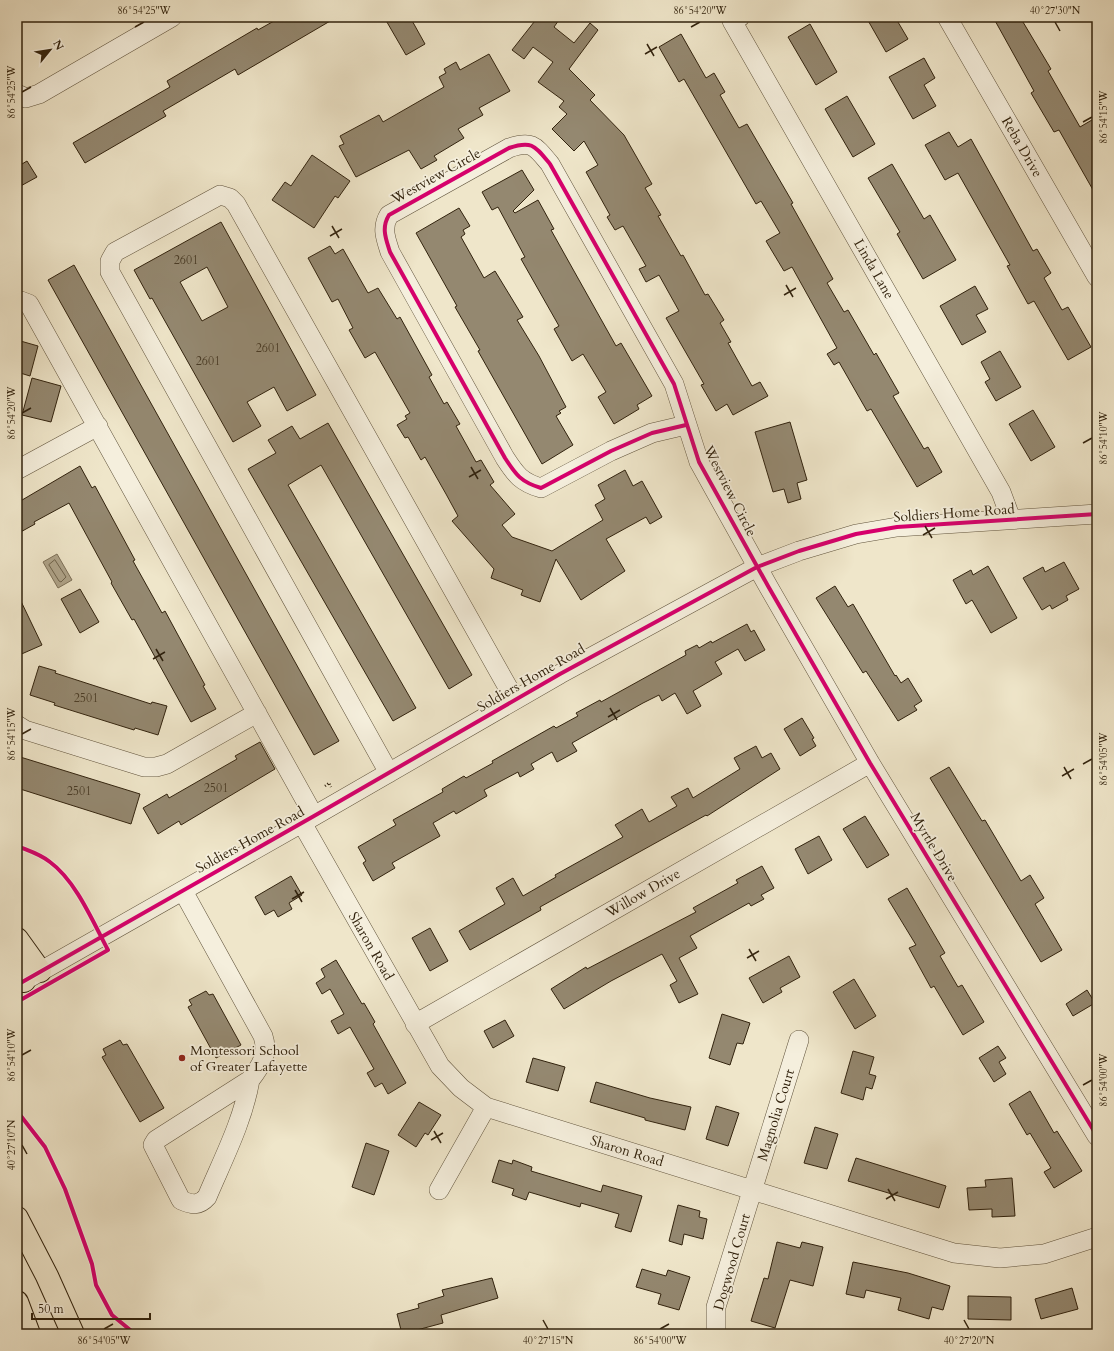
<svg xmlns="http://www.w3.org/2000/svg" width="1114" height="1351" viewBox="0 0 1114 1351" font-family="Cardo,serif">
  <rect width="100%" height="100%" fill="#efe6ca"/>
  <filter id="stains"><feTurbulence type="fractalNoise" baseFrequency=".005" numOctaves="4"/><feColorMatrix values="0 0 0 0 .2 0 0 0 0 .09 0 0 0 0 .02 0 0 0 .5 -.17"/></filter>
  <radialGradient id="worn" r=".72"><stop offset=".6" stop-color="#630" stop-opacity="0"/><stop offset="1" stop-color="#630" stop-opacity=".3"/></radialGradient>
  <path fill="#afa48a" stroke="#7d7058" d="M57,554L72,580L58,588L43,562Z"/>
  <g fill="none" stroke-linecap="round" stroke-linejoin="round">
    <path stroke="#70644c" stroke-width="1" d="M55,560L66,577L61,582L59,581L49,565Z"/>
  </g>
  <path fill="#948870" stroke="#32230e" fill-rule="evenodd" d="M281,17H337L238,75L235,69L163,111L166,116L85,163L73,143L170,87L167,81L257,28L258,30Z
    M384,17H410L425,44L406,55Z
    M538,17H561L554,27L574,43L590,23L598,30L569,69L595,95L590,100L624,135L652,184L645,188L661,215L658,216L681,256L683,255L705,295L708,294L724,320L720,323L731,342L728,343L752,386L760,382L768,396L733,415L727,404L716,411L701,385L704,384L666,318L679,311L659,275L646,282L639,269L646,266L623,226L615,230L607,217L610,215L586,172L598,165L584,141L574,151L552,129L567,114L559,107L564,101L538,82L553,62L533,47L524,59L512,50Z
    M866,17H895L908,39L886,52Z
    M993,17H1020L1051,69L1048,71L1080,127L1097,117V197L1059,130L1054,132L1031,93L1034,91Z
    M810,24L837,72L816,85L788,37Z
    M681,34L706,78L714,73L725,92L720,95L739,128L747,124L793,203L791,204L833,279L827,283L844,312L848,310L874,355L876,353L899,393L893,396L924,449L928,447L942,472L917,487L871,409L867,411L839,362L834,365L827,354L837,348L792,267L784,271L766,241L780,233L761,201L756,204L684,79L679,82L659,47Z
    M489,54L510,91L479,108L483,115L458,129L464,138L434,156L437,160L421,169L409,150L356,177L339,146L344,144L340,136L379,115L383,122L444,87L439,77L446,73L444,69L456,62L460,70Z
    M924,58L935,78L924,85L936,106L913,119L889,77Z
    M847,96L875,144L853,157L825,109Z
    M949,132L958,147L971,139L1033,251L1037,249L1051,273L1044,278L1062,310L1068,307L1091,347L1068,360L1034,301L1028,304L1007,266L1010,265L958,173L945,180L925,145Z
    M312,155L350,181L338,198L335,196L314,228L272,200L285,182L291,186Z
    M27,161L37,177L17,188V167Z
    M892,164L924,219L930,215L956,260L923,279L897,234L900,232L868,178Z
    M522,170L534,190L513,211L515,213L538,200L554,229L551,230L616,346L621,343L652,396L637,405L639,409L614,424L598,397L606,392L583,354L572,361L554,329L559,326L521,259L525,257L498,207L492,210L482,192Z
    M459,208L470,226L463,230L465,234L461,237L484,278L495,271L523,317L517,320L539,356L566,407L559,411L561,413L556,416L573,445L542,464L478,351L480,350L455,307L457,306L416,233Z
    M221,222L316,395L287,411L274,387L247,402L261,426L233,442L152,298L150,299L134,270ZM207,267L228,307L202,321L180,282Z
    M330,246L335,254L343,249L368,293L378,288L397,319L400,317L432,375L429,377L444,404L447,402L460,424L456,426L476,462L481,460L494,482L490,485L515,514L502,525L512,537L552,551L603,520L595,505L605,499L598,485L625,470L633,486L642,481L662,517L650,524L646,517L606,539L625,571L581,600L556,559L540,602L521,595L523,590L491,578L494,569L452,521L458,516L446,494L425,457L421,460L408,437L405,438L397,425L407,419L405,416L410,413L375,352L365,358L349,330L353,328L338,299L332,302L308,258Z
    M74,265L339,741L314,755L48,280Z
    M975,286L988,309L976,315L986,332L962,345L940,306Z
    M17,340L38,346L30,376L17,372Z
    M1000,351L1021,387L996,401L985,382L990,379L981,362Z
    M32,378L61,386L51,422L22,415Z
    M1033,410L1055,447L1031,461L1009,424Z
    M790,422L807,480L797,483L801,499L788,503L784,489L773,492L755,432Z
    M328,423L472,675L449,689L321,465L288,485L416,708L393,721L248,469L276,453L268,440L292,426L300,439Z
    M80,466L92,488L95,486L135,560L133,561L162,613L165,611L205,685L203,686L216,709L191,722L134,619L132,620L111,583L112,582L69,503L34,522L35,524L17,534V503Z
    M1064,562L1079,589L1066,596L1068,600L1052,609L1050,605L1042,610L1023,578L1043,567L1045,572Z
    M988,566L1017,618L991,633L972,600L966,604L953,580L971,570L973,575Z
    M835,586L848,607L853,604L895,676L896,675L901,683L908,678L922,701L914,706L917,710L898,721L866,671L863,673L816,598Z
    M80,589L99,622L80,633L61,599Z
    M17,593L42,645L17,656Z
    M747,624L751,632L754,630L765,650L745,661L738,649L715,662L722,674L693,691L701,706L687,714L675,693L662,701L659,695L643,703L572,743L577,751L557,762L552,752L531,764L534,769L520,777L518,772L484,790L487,796L456,814L454,811L433,823L440,836L392,863L395,868L373,881L363,863L366,861L358,847L396,825L393,820L443,792L442,789L464,776L466,778L493,763L492,761L554,726L556,728L578,716L576,713L600,700L601,702L686,655L685,651L697,645L699,648L711,641L712,643Z
    M39,666L56,671L55,673L151,704L152,702L167,706L158,735L135,728L134,730L54,705L55,703L30,695Z
    M802,718L814,738L812,739L816,746L800,756L784,729Z
    M260,742L275,769L181,825L179,821L158,834L143,808L167,794L169,798L237,759L235,756Z
    M756,746L762,758L771,753L780,769L707,816L706,815L540,907L541,910L470,950L459,931L505,904L496,888L513,878L523,896L556,877L555,875L623,837L615,825L642,809L649,822L677,806L671,797L688,788L693,798L740,769L734,758Z
    M17,756L140,794L131,824L17,788Z
    M949,767L982,821L985,820L1021,881L1030,875L1044,898L1035,904L1062,950L1041,962L930,778Z
    M865,816L889,855L867,868L843,829Z
    M819,836L832,860L808,874L795,849Z
    M762,866L774,888L761,895L764,899L751,906L749,903L690,936L697,948L679,958L698,994L679,1003L670,985L677,981L662,954L611,981L564,1009L551,989L586,967L587,969L696,912L693,908L738,883L736,880Z
    M291,876L302,895L289,903L292,909L278,917L274,910L265,915L255,897Z
    M907,888L945,953L940,956L958,987L962,985L984,1022L963,1035L934,986L931,988L909,948L916,945L888,899Z
    M430,928L448,961L430,971L412,938Z
    M789,956L800,977L780,988L782,992L763,1003L749,978Z
    M336,960L362,1004L364,1003L375,1022L373,1024L406,1083L388,1094L382,1083L375,1087L367,1073L374,1069L350,1027L338,1034L331,1021L344,1014L330,989L322,994L316,983L325,977L321,969Z
    M854,979L876,1016L855,1029L833,992Z
    M1087,990L1095,1003L1073,1016L1066,1004Z
    M206,991L209,995L213,994L241,1045L216,1058L188,1007L192,1005L189,1000Z
    M722,1014L750,1023L743,1044L737,1043L730,1065L709,1058Z
    M505,1020L514,1036L493,1048L484,1031Z
    M120,1040L123,1045L127,1044L164,1108L140,1122L102,1057L106,1055L103,1049Z
    M998,1046L1006,1058L999,1062L1006,1074L994,1082L979,1058Z
    M853,1051L874,1057L869,1074L876,1076L872,1089L866,1087L863,1100L841,1093Z
    M533,1058L565,1067L558,1091L526,1082Z
    M596,1082L650,1098L691,1107L685,1130L645,1120V1118L590,1102Z
    M1030,1091L1054,1133L1057,1131L1082,1171L1054,1188L1044,1172L1051,1168L1030,1133L1027,1135L1009,1104Z
    M419,1102L441,1115L428,1135L425,1133L416,1147L398,1135Z
    M716,1106L739,1113L728,1146L706,1139Z
    M815,1127L838,1134L827,1169L804,1163Z
    M366,1143L389,1151L374,1195L352,1187Z
    M856,1158L946,1186L939,1208L848,1181Z
    M499,1160L512,1164L513,1160L532,1167L531,1171L601,1192L603,1185L642,1196L631,1232L615,1227L619,1214L581,1203L580,1207L529,1192L526,1200L512,1195L514,1189L492,1182Z
    M1012,1178L1015,1216L992,1217V1209L969,1210L967,1188L986,1187L985,1180Z
    M678,1205L700,1211L699,1217L707,1219L703,1239L684,1234L682,1245L669,1241Z
    M777,1242L800,1248L802,1242L823,1247L813,1286L790,1280L775,1328L751,1321L764,1278L768,1279Z
    M853,1262L908,1273L950,1286L943,1310L932,1307L929,1319L898,1310L901,1298L866,1290L864,1298L846,1294Z
    M642,1269L666,1276L668,1270L690,1277L679,1310L658,1304L661,1294L636,1287Z
    M492,1278L498,1298L441,1315L443,1323L402,1334L397,1314L419,1308L418,1304L444,1296L442,1290Z
    M1072,1288L1078,1309L1041,1319L1035,1299Z
    M968,1296L1011,1297V1320L968,1319Z"/>
  <g fill="none" stroke-linecap="round" stroke-linejoin="round">
    <g stroke="#61543d" stroke-width="20">
      <path id="minor" d="M740,17L732,21L1001,492L1011,519
        M947,17L1097,277
        M17,94L26,98L39,94L172,17
        M17,303L21,301L29,304L314,816
        M686,425L652,433L611,451L541,488C521,482 516,475 505,458L390,252C386,239 381,228 389,215L509,148C532,140 535,146 550,164L674,384L699,462L768,586L870,763L1097,1136
        M17,470L98,426
        M17,725L25,730L144,767H156L167,764L257,713
        M389,773L110,272V261L115,252L220,195L230,198L236,204L515,700
        M302,823L440,1066L461,1088L486,1107L954,1253L1000,1258L1044,1254L1097,1237
        M183,891L263,1036C269,1054 261,1066 250,1080L156,1140L153,1145L181,1200C192,1205 199,1206 207,1197C223,1159 243,1121 250,1080
        M27,979L314,816L560,674L757,567L799,551L856,534L897,527L1097,514
        M415,1024L870,763
        M439,1190L486,1107
        M716,1334V1307L799,1040"/>
    </g>
    <g stroke="#32230e" stroke-width="24">
      <path id="highway" d="M17,939L40,971
        M17,970L24,981
        M17,1218L47,1276L73,1334
        M17,1302L29,1334"/>
    </g>
    <path stroke="#32230e" stroke-width="2.5" stroke-dasharray="1 2" stroke-linecap="butt" d="M325,786L329,783L331,787"/>
    <use href="#minor" stroke="#f5efdd" stroke-width="19"/>
    <use href="#highway" stroke="#efe6ca" stroke-width="22"/>
    <g stroke="#f5efdd" stroke-width="6">
      <path id="cycleway" d="M686,425L652,433L611,451L541,488C521,482 516,475 505,458L390,252C386,239 381,228 389,215L509,148C532,140 535,146 550,164L674,384L699,462L768,586L870,763L1097,1136
        M17,846C29,851 40,854 50,862C76,881 93,922 108,950L17,1002
        M17,985L314,816L560,674L757,567L799,551L856,534L897,527L1097,514
        M17,1111L45,1147L65,1189L92,1264L96,1285L112,1315L135,1334"/>
    </g>
    <use href="#cycleway" stroke="#d6006c" stroke-width="4"/>
  </g>
  <path fill="none" stroke="#32230e" stroke-width="1.5" d="M1055,22L1060,31M135,27L144,22M691,27L700,22M647,44L654,56M645,54L657,47M22,92L31,87M1083,122L1092,117M332,226L339,238M330,236L342,229M786,285L793,297M784,295L796,288M22,413L31,408M1083,443L1092,438M471,467L478,479M469,477L481,470M925,526L932,538M923,535L935,528M156,649L163,661M153,659L165,652M610,708L617,720M608,717L620,710M22,734L31,729M1083,764L1092,759M1064,767L1071,779M1062,776L1074,769M295,890L302,902M292,899L304,892M749,949L756,961M747,958L759,951M22,1055L31,1050M1083,1085L1092,1080M434,1131L441,1143M431,1140L443,1133M22,1145L27,1154M888,1189L895,1201M886,1199L898,1192M543,1320L548,1329M964,1320L969,1329M104,1329L113,1324M660,1329L669,1324"/>
  <circle fill="#8f2418" stroke="#f5efdd" stroke-width="1.5" cx="182" cy="1058" r="4"/>
  <g text-anchor="middle" dominant-baseline="central" stroke-width="3.5" stroke-linejoin="round" paint-order="stroke">
    <g font-size="12" fill="#4a3c26">
      <text x="186" y="260">2601</text>
      <text x="268" y="348">2601</text>
      <text x="208" y="361">2601</text>
      <text x="86" y="698">2501</text>
      <text x="216" y="788">2501</text>
      <text x="79" y="791">2501</text>
    </g>
    <g font-size="14" fill="#32230e" stroke="#f5efdd">
      <text transform="translate(1022 147) rotate(60)">Reba Drive</text>
      <text transform="translate(436 176) rotate(-29)">Westview Circle</text>
      <text transform="translate(874 269) rotate(60)">Linda Lane</text>
      <text transform="translate(730 491) rotate(63)">Westview Circle</text>
      <text transform="translate(954 513) rotate(-4)">Soldiers Home Road</text>
      <text transform="translate(531 678) rotate(-30)">Soldiers Home Road</text>
      <text transform="translate(250 840) rotate(-29)">Soldiers Home Road</text>
      <text transform="translate(934 847) rotate(59)">Myrtle Drive</text>
      <text transform="translate(643 893) rotate(-30)">Willow Drive</text>
      <text transform="translate(371 946) rotate(60)">Sharon Road</text>
      <text transform="translate(776 1115) rotate(-73)">Magnolia Court</text>
      <text transform="translate(627 1151) rotate(17)">Sharon Road</text>
      <text transform="translate(732 1262) rotate(-74)">Dogwood Court</text>
    </g>
    <g font-size="14" fill="#32230e" stroke="#f5efdd" text-anchor="start">
      <text x="190" y="1050">Montessori School<tspan x="190" dy="16">of Greater Lafayette</tspan></text>
    </g>
  </g>
  <rect width="1114" height="1351" fill="none" stroke="#efe6ca" stroke-width="44"/>
  <g transform="translate(50 50) rotate(60)" stroke="#f5efdd" stroke-width="3" paint-order="stroke">
  <path d="M0-3L7 15L0 10L-7 15Z" fill="#32230e"/>
  <text y="-6" font-size="11" font-weight="bold" text-anchor="middle" fill="#32230e">N</text>
  </g>
  <path d="M32 1313v6h118v-6" fill="none" stroke="#32230e" stroke-width="2"/>
  <text x="38" y="1313" font-size="12" fill="#32230e" stroke="#f5efdd" stroke-width="3" paint-order="stroke">50 m</text>
  <rect x="22" y="22" width="1070" height="1307" fill="none" stroke="#32230e" stroke-width="1.5"/>
  <g font-size="10" text-anchor="middle" fill="#32230e">
    <text x="144" y="14">86°54'25"W</text>
    <text x="700" y="14">86°54'20"W</text>
    <text x="1055" y="14">40°27'30"N</text>
    <text transform="translate(11 92) rotate(-90)" y="4">86°54'25"W</text>
    <text transform="translate(1103 117) rotate(-90)" y="4">86°54'15"W</text>
    <text transform="translate(11 413) rotate(-90)" y="4">86°54'20"W</text>
    <text transform="translate(1103 438) rotate(-90)" y="4">86°54'10"W</text>
    <text transform="translate(11 734) rotate(-90)" y="4">86°54'15"W</text>
    <text transform="translate(1103 759) rotate(-90)" y="4">86°54'05"W</text>
    <text transform="translate(11 1055) rotate(-90)" y="4">86°54'10"W</text>
    <text transform="translate(1103 1080) rotate(-90)" y="4">86°54'00"W</text>
    <text transform="translate(11 1145) rotate(-90)" y="4">40°27'10"N</text>
    <text x="104" y="1344">86°54'05"W</text>
    <text x="548" y="1344">40°27'15"N</text>
    <text x="660" y="1344">86°54'00"W</text>
    <text x="969" y="1344">40°27'20"N</text>
  </g>
  <rect width="100%" height="100%" filter="url(#stains)"/>
  <rect width="100%" height="100%" fill="url(#worn)"/>
</svg>
